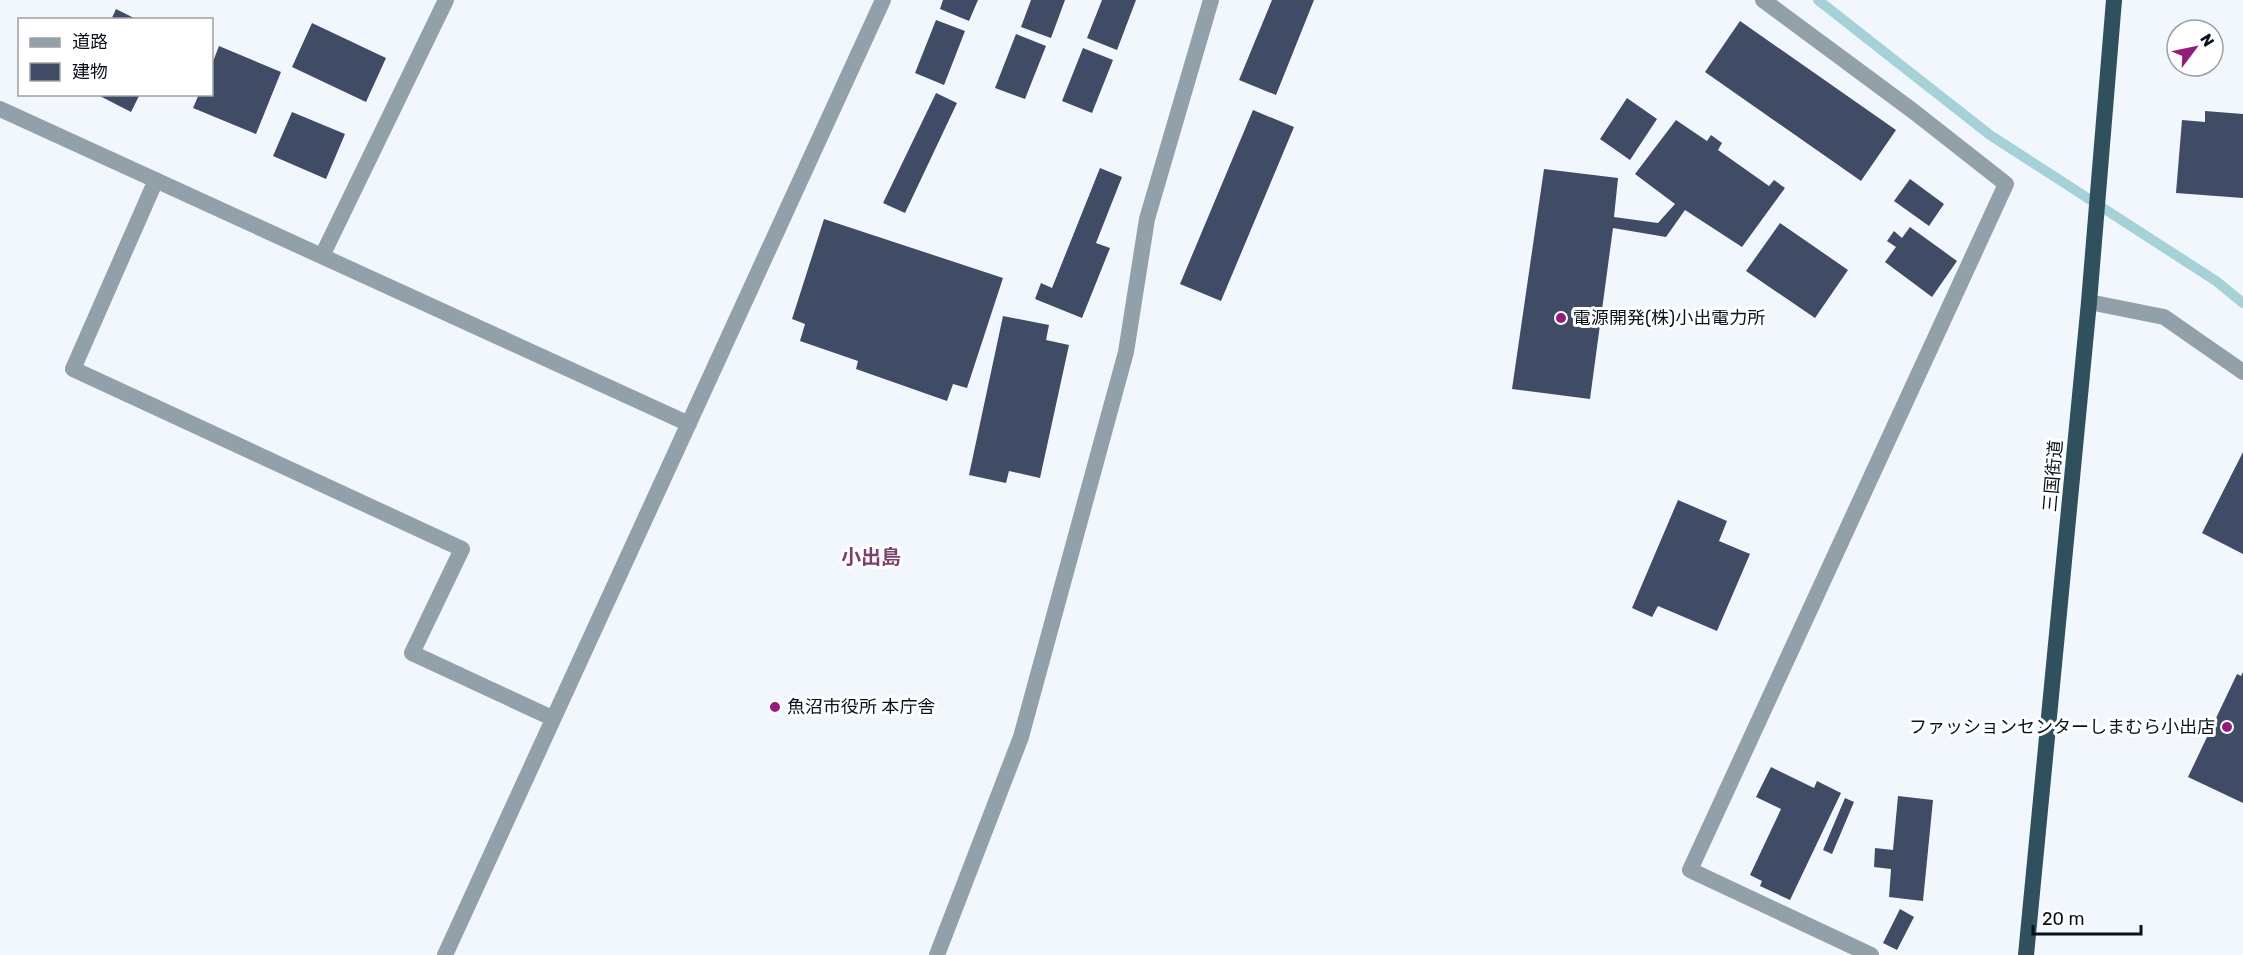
<svg xmlns="http://www.w3.org/2000/svg" width="2243" height="955" viewBox="0 0 2243 955" font-family="Rubik,'Noto Sans JP',sans-serif">
  <rect width="100%" height="100%" fill="#f1f7fd"/>
  <g fill="none" stroke-linecap="round" stroke-linejoin="round">
    <path stroke="#a6d1d9" stroke-width="10" d="M1818,0L1990,135L2216,281L2243,303"/>
  </g>
  <path fill="#404c66" d="M943,0H978L969,21L940,9Z
    M1031,0H1065L1051,38L1021,27Z
    M1102,0H1136L1117,50L1087,38Z
    M1272,0H1314L1276,95L1239,80Z
    M116,9L138,20H111Z
    M936,20L965,31L944,85L915,73Z
    M1740,21L1896,130L1861,181L1705,72Z
    M312,23L386,58L366,102L292,67Z
    M1016,34L1046,46L1025,99L995,88Z
    M219,46L281,72L256,134L193,108L199,94H212V64Z
    M1083,48L1113,60L1092,113L1062,101Z
    M936,93L957,103L905,213L883,203Z
    M96,94H140L131,112Z
    M1627,98L1657,119L1630,160L1600,139Z
    M1253,110L1294,127L1221,301L1180,284Z
    M2205,111L2243,114V198L2176,193L2182,120L2205,122Z
    M292,112L345,134L326,179L273,156Z
    M1676,120L1707,141L1711,135L1722,143L1718,150L1769,186L1774,180L1785,188L1742,247L1685,210L1666,237L1613,228L1590,399L1512,389L1544,169L1618,178L1614,217L1658,223L1675,204L1635,174Z
    M1100,168L1122,177L1096,243L1110,248L1082,318L1035,299L1041,283L1052,288Z
    M1910,179L1944,204L1929,226L1894,201Z
    M824,219L1003,278L967,388L953,384L947,401L856,369L858,361L800,341L805,324L792,319Z
    M1780,223L1848,270L1815,318L1746,271Z
    M1910,227L1957,261L1932,297L1885,262L1896,247L1887,241L1894,231L1902,238Z
    M1003,316L1049,325L1046,340L1069,345L1040,478L1009,471L1006,483L969,475Z
    M2243,452V554L2202,533Z
    M1678,500L1727,521L1719,541L1750,554L1717,631L1658,606L1652,617L1632,608Z
    M2243,672V803L2188,777L2237,674L2241,676Z
    M1771,767L1814,788L1817,781L1841,793L1790,900L1760,886L1762,881L1750,875L1781,809L1756,797Z
    M1898,796L1933,800L1923,901L1889,897L1891,869L1874,867L1875,848L1893,850Z
    M1845,798L1854,802L1832,854L1823,850Z
    M1900,909L1914,917L1897,950L1883,943Z"/>
  <g fill="none" stroke-linecap="round" stroke-linejoin="round">
    <path stroke="#92a1a9" stroke-width="16" d="M1763,0L1913,111L2006,184L1690,870L1871,955
      M0,109L689,424
      M156,180L73,369L462,549L412,653L552,718
      M322,256L446,0
      M2089,302L2164,317L2243,372
      M445,955L883,0"/>
    <path stroke="#92a1a9" stroke-width="16" d="M937,955L1021,737L1126,352L1147,219L1211,0"/>
    <path stroke="#31505e" stroke-width="16" d="M2026,955L2089,302L2114,0"/>
  </g>
  <g fill="#931c7a" stroke="#fff" stroke-width="2">
    <circle cx="1561" cy="318" r="6"/>
    <circle cx="775" cy="707" r="6"/>
    <circle cx="2227" cy="727" r="6"/>
  </g>
  <g text-anchor="middle" dominant-baseline="central" stroke-width="6" stroke-linejoin="round" paint-order="stroke">
    <g font-size="18" fill="#09121b" stroke="#fff" text-anchor="start">
      <text x="1573" y="318">電源開発(株)小出電力所</text>
      <text x="787" y="707">魚沼市役所 本庁舎</text>
      <text x="2215" y="727" text-anchor="end">ファッションセンターしまむら小出店</text>
    </g>
    <g font-size="18" fill="#09121b" stroke="#fff">
      <text transform="translate(2053 476) rotate(-85)">三国街道</text>
    </g>
    <g font-size="20" font-weight="bold" fill="#7a3f6a" stroke="#fff">
      <text x="871" y="557">小出島</text>
    </g>
  </g>
  <rect x="18" y="18" width="195" height="78" fill="#ffffff" stroke="#9da0a4" stroke-width="1.5"/>
  <rect x="30" y="38" width="30" height="9" fill="#92a1a9" stroke="#9da0a4" stroke-width="1.5"/>
  <text x="72" y="48" font-size="18" fill="#09121b">道路</text>
  <rect x="30" y="63" width="30" height="18" fill="#404c66" stroke="#9da0a4" stroke-width="1.5"/>
  <text x="72" y="78" font-size="18" fill="#09121b">建物</text>
  <g transform="translate(2195 48) rotate(58)"><circle r="28" fill="#ffffff" stroke="#9da0a4" stroke-width="1.5"/>
  <path d="M0-4.5L10 22L0 15L-10 22Z" fill="#931c7a"/>
  <text y="-9" font-size="16" font-weight="bold" text-anchor="middle" fill="#09121b">N</text>
  </g>
  <path d="M2033 925v9h108v-9" fill="none" stroke="#09121b" stroke-width="3"/>
  <text x="2042" y="925" font-size="18" fill="#09121b" stroke="#ffffff" stroke-width="4.5" paint-order="stroke">20 m</text>
</svg>
